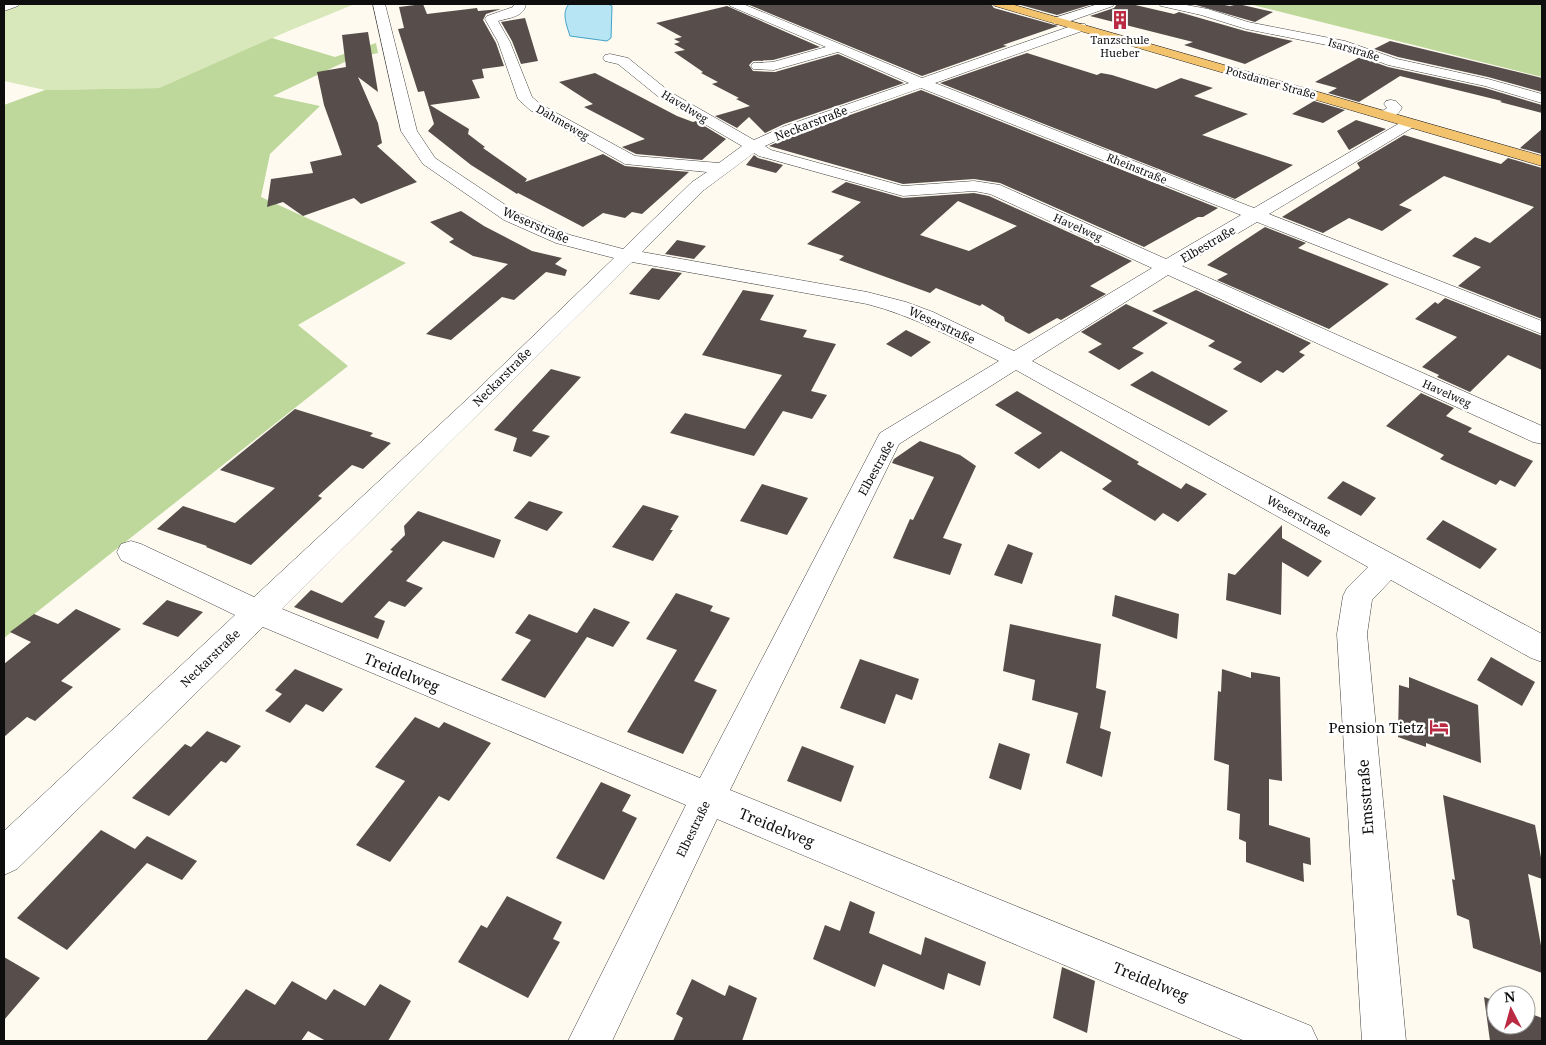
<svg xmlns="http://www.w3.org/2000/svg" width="1546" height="1045" viewBox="0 0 1546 1045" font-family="'Noto Serif',serif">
  <rect width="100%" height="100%" fill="#fefaf0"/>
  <path fill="#d8e8bb" d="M4,4H355L291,30L159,88L45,90L4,81Z"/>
  <path fill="#bed89b" d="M1249,4H1542V77Z
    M272,38L335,57L376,43L378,53L351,59L273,96L320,106L270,154L261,197L406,263L298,325L348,366L4,638V105L45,90L159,88Z"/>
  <path fill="#b7e5f4" stroke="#41a3c8" d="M569,4H608L612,6L611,38L607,41L570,36C567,26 561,13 569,4Z"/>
  <path fill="#574e4b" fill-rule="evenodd" d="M423,4L427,14L477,8L478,11L501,9L486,14L483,20L496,43L504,66L482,69L484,78L472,80L480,98L430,105L469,129L468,134L485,147L483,148L527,179L525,182L603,154L625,166L689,172L642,214L632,212L625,218L603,213L583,227L518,193L517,194L471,165L428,131L434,124L424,91L418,92L398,29L404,28L399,7Z
    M747,4H991L994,8L1058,26L1003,45L1007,46L922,76Z
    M1017,4H1093L1057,15Z
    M1117,4H1131L1174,14L1179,12L1245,31L1293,41L1245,64L1184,45L1193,42L1090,16L1114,8Z
    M1199,4H1219L1230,6L1238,4L1273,12L1255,22L1196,5Z
    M727,6L820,47L773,60L753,61L749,65L753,71L775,72L838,54L904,83L784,124L765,133L749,117L737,128L715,116L750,106L736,99L739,98L712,84L718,82L701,73L703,72L674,52L685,50L674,44L680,42L674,39L682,37L656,23Z
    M525,18L538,61L521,64L512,41L501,22Z
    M368,32L378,92L358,77L378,123L382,143L377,146L417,182L361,204L354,198L303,216L283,202L267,207L271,179L313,173L310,162L342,155L324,105L317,72L346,67L342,35Z
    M1390,41L1542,78V92L1488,77L1398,57L1374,49Z
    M1027,53L1097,75L1101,73L1112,75L1156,89L1181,78L1213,88L1194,96L1248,114L1202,135L1293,165L1235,199L940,83Z
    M1360,57L1388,67L1485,88L1542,105V113L1500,102L1502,101L1400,76L1359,102L1328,93L1337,88L1315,82Z
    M595,73L677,116L693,122L696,121L726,139L702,160L636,154L622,147L645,139L584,107L593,104L559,82Z
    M921,90L1218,208L1203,217H1198L1144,247L1000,183L974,179L903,184L769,146L796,134Z
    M1314,101L1345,110L1323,123L1292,114Z
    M1356,120L1386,129L1349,150L1337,131Z
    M1542,129V154L1520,148Z
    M1404,135L1501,164L1508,158L1542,168V319L1458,286L1481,267L1452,256L1475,237L1490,243L1534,207L1444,176L1399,205L1412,210L1382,231L1349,218L1323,233L1282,217L1360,168L1357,163Z
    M754,155L758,158L783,165L776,173L746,165Z
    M846,182L903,198L974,193L989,196L1132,261L1090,286L1106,294L1061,320L1057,318L1029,334L1005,321L1004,317L982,304L980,306L936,288L930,293L839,260L844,256L807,244L861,202L831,192ZM958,201L1017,226L969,251L920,235Z
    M461,211L484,226L532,251L562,258L555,264L567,270L565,276L546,272L514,300L502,297L451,340L426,334L508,264L473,256L449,242L454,239L430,222Z
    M1265,227L1306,243L1298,248L1389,284L1329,329L1217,280L1228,274L1207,265Z
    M677,240L706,246L694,259L665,254Z
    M652,268L682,273L659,300L629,294Z
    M743,290L774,295L760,320L807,330L803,337L836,344L811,391L827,395L812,419L783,411L754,456L670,433L685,413L745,429L782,375L702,355Z
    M1196,290L1311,343L1299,352L1305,355L1283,373L1277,370L1261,383L1233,369L1242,362L1208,346L1215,341L1152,311Z
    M1445,298L1542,336V370L1508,355L1470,392L1437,377L1439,375L1422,367L1457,337L1415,319L1435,302L1438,304Z
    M1126,304L1168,323L1132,348L1144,353L1119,370L1088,352L1102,344L1081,332Z
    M906,330L931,342L911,357L886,344Z
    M551,369L581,377L532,431L550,436L531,457L513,451L517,438L494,430Z
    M1152,371L1228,411L1209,426L1130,385Z
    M1017,391L1139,462L1137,464L1181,489L1186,483L1207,494L1178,522L1163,513L1155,521L1102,489L1112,481L1061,451L1039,469L1014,453L1042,433L995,405Z
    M1421,393L1454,408L1446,416L1472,428L1468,432L1533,461L1515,487L1500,480L1496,485L1440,459L1444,455L1386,426Z
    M295,409L373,433L370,436L391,443L363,469L352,465L318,496L322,498L251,565L206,547L207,546L157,529L183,506L235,523L275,488L220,470Z
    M920,441L960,455L976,466L943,538L962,544L950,575L893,558L910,519L913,520L934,477L892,463L894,459Z
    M1343,481L1376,498L1361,516L1327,498Z
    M762,484L808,498L787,535L740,521Z
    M529,501L563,512L547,531L514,518Z
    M643,505L679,516L670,530H673L653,561L612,547Z
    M418,511L501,540L494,558L443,541L406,581L423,588L405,607L389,601L374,617L385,621L378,639L294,607L311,590L342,603L393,551L390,550L405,535L404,526Z
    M1443,520L1497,549L1480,569L1426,539Z
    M1282,525V538L1322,561L1308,577L1282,562L1281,615L1226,600L1228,573L1235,575Z
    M1008,544L1033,553L1022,584L994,575Z
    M676,593L713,606L710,611L730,618L694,681L717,690L683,754L627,732L677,650L646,639Z
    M1115,595L1179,614L1177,639L1112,616Z
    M167,600L203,612L178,637L142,624Z
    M594,608L630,622L613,647L587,637L545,698L501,680L531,640L515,633L529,614L577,633Z
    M76,609L121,629L61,681L73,687L35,721L27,717L4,737V664L31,642L10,632L34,614L58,624Z
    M1010,624L1101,644L1096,688L1106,691L1100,728L1111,732L1102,777L1066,763L1078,713L1032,700L1035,680L1003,671Z
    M1491,657L1535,682L1522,706L1477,680Z
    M860,659L919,679L912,700L896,694L885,724L840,708Z
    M295,669L343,689L323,712L306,704L290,723L265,711L282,694L275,690Z
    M1222,669L1251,678V672L1280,677L1282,781L1269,779V825L1310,838L1311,865L1303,863L1304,882L1246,862V842L1239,839L1240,814L1227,810L1229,765L1214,760L1218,691L1221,692Z
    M1409,677L1478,705L1481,763L1426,743V747L1398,737L1399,685L1409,688Z
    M415,717L439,728L444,722L491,743L449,801L439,796L390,862L356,845L405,781L375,767Z
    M207,731L241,746L226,763L221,761L169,816L132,798L185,744L191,747Z
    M999,743L1030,754L1021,790L989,778Z
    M802,746L854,766L841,802L787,781Z
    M601,782L631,795L622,811L637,818L604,880L556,858Z
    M1443,795L1535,825L1542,863V879L1528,874L1542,951V973L1473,948L1469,920L1457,915L1452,879L1455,880Z
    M101,830L135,849L147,836L197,861L182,880L147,863L67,950L17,918Z
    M507,896L562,922L553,939L560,942L528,998L458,962L481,925L487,928Z
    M850,901L875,912L869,933L921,955L925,937L986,962L980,986L948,973L944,990L883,964L875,987L813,959L825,925L840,931Z
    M4,957L40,978L4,1020Z
    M1062,967L1095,981L1087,1033L1053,1018Z
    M692,979L725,996L729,985L757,998L742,1041H673L683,1018L676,1014Z
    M292,981L326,1000L334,989L365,1006L380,984L411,1001L388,1041H326L308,1031L301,1041H206L246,989L275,1005Z
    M1484,997L1496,1001V1025H1526V1012L1542,1018V1041H1490Z"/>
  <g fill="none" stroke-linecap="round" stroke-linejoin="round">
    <g stroke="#414141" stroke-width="1">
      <path id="minor" d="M4,4H20L18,6L4,11Z
        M373,4H385L417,131L435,158L516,212L570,235L623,249L692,182L707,172L625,164L530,110L518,99L498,42L485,19L487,16L513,7L514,4H526C524,17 509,18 498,21L510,42L532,97L540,104L635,156L719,163L742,146L660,98L618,64L605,61L603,58L605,55L610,54L628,58L670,92L754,140L785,126L909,83L838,52L774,70L753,69L751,66L753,63L773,62L826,47L730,6L728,4H743L922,78L1077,24H1085L1087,27L1085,30L935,83L1254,208L1405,120H1415L1418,123L1415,126L1269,214L1542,321V334L1257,222L1182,266L1542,426V444L1533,442L1168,275L1032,361L1542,634V662L1531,658L1391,580L1372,600L1367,634L1406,1041H1362L1337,634L1343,596L1347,588L1368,567L1016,370L899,444L730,790L1311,1026L1318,1041H1245L717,819L612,1041H568L686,805L263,627L17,869L4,875V831L235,615L121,560L117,552L121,544L131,541L141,544L254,597L476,391L614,258L556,243L504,220L423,164L401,131ZM921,88L1241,215L1166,259L1000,185L974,181L903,186L771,150L765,146L795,132ZM754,153L759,156L903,196L974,191L990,194L1152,268L1014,351L933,312L906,302L867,292L642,252L704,190ZM632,262L867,304C914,316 955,339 999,361L880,433L700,778L282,609Z
        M1098,4H1115L1113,6L1062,24H1054L1052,21L1054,18Z
        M1159,4H1181L1208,9L1248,22L1345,41L1397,59L1488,79L1542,94V103L1485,86L1388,65L1342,48L1246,29L1201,15L1161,6Z
        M1391,100L1396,101L1402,107C1399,116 1388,121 1379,118L1376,115L1387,108L1384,104L1386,101Z"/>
    </g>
    <g stroke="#1f1f1f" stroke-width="1">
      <path id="major" d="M993,4H1011L1542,156V166L995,6Z"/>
    </g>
    <use href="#minor" fill="#fff" fill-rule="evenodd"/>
    <use href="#major" fill="#f3c26c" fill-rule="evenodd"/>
  </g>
  <defs>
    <g id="building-bare" transform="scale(1.5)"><path d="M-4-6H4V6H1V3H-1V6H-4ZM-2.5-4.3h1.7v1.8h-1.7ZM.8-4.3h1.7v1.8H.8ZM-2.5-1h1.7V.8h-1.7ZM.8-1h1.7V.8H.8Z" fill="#ba2b43" stroke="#fff" stroke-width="2.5" paint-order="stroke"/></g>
    <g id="hotel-bare" transform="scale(1.5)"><path d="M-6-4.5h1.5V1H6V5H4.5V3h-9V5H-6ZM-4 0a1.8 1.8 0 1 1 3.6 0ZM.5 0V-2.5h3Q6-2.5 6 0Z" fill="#ba2b43" stroke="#fff" stroke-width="2.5" paint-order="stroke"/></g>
  </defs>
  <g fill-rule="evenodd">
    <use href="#building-bare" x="1120" y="20"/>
    <use href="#hotel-bare" x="1439" y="727"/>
  </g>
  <g text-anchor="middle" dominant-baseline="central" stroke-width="5" stroke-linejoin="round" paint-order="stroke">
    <g font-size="11" fill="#0e0e0e" stroke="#fff">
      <text x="1120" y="39">Tanzschule<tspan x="1120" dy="13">Hueber</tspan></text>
    </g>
    <g font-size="11" fill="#0e0e0e" stroke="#fff">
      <text transform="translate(1354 49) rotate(17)">Isarstraße</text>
      <text transform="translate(1271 82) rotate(16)">Potsdamer Straße</text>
      <text transform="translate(685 106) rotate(31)">Havelweg</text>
      <text transform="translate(563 122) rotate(30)">Dahmeweg</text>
      <text transform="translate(1137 168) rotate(22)">Rheinstraße</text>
      <text transform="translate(1078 227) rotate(24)">Havelweg</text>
      <text transform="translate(1447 393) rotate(24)">Havelweg</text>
    </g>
    <g font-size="12" fill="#0e0e0e" stroke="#fff">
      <text transform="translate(811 123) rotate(-21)">Neckarstraße</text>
      <text transform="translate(536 225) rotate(24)">Weserstraße</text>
      <text transform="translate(1208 244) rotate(-30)">Elbestraße</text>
      <text transform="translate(942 325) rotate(25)">Weserstraße</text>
      <text transform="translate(502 377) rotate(-45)">Neckarstraße</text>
      <text transform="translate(876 468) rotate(-61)">Elbestraße</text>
      <text transform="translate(1299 516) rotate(29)">Weserstraße</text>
      <text transform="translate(210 658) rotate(-44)">Neckarstraße</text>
      <text transform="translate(693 829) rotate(-64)">Elbestraße</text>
    </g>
    <g font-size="15" fill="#0e0e0e" stroke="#fff">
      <text transform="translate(402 672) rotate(22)">Treidelweg</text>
      <text transform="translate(1365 797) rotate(-94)">Emsstraße</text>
      <text transform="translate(777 827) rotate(22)">Treidelweg</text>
      <text transform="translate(1151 981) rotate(22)">Treidelweg</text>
    </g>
    <g font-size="15" fill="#0e0e0e" stroke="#fff" text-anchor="end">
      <text x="1424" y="727">Pension Tietz</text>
    </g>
  </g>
  <rect width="1546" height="1045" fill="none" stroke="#0e0e0e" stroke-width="10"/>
  <g transform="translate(1511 1010) rotate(354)"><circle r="24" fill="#ffffff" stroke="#9f9f9f"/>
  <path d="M0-4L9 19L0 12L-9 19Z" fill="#ba2b43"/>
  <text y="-8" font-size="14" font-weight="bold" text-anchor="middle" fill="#0e0e0e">N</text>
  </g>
</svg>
